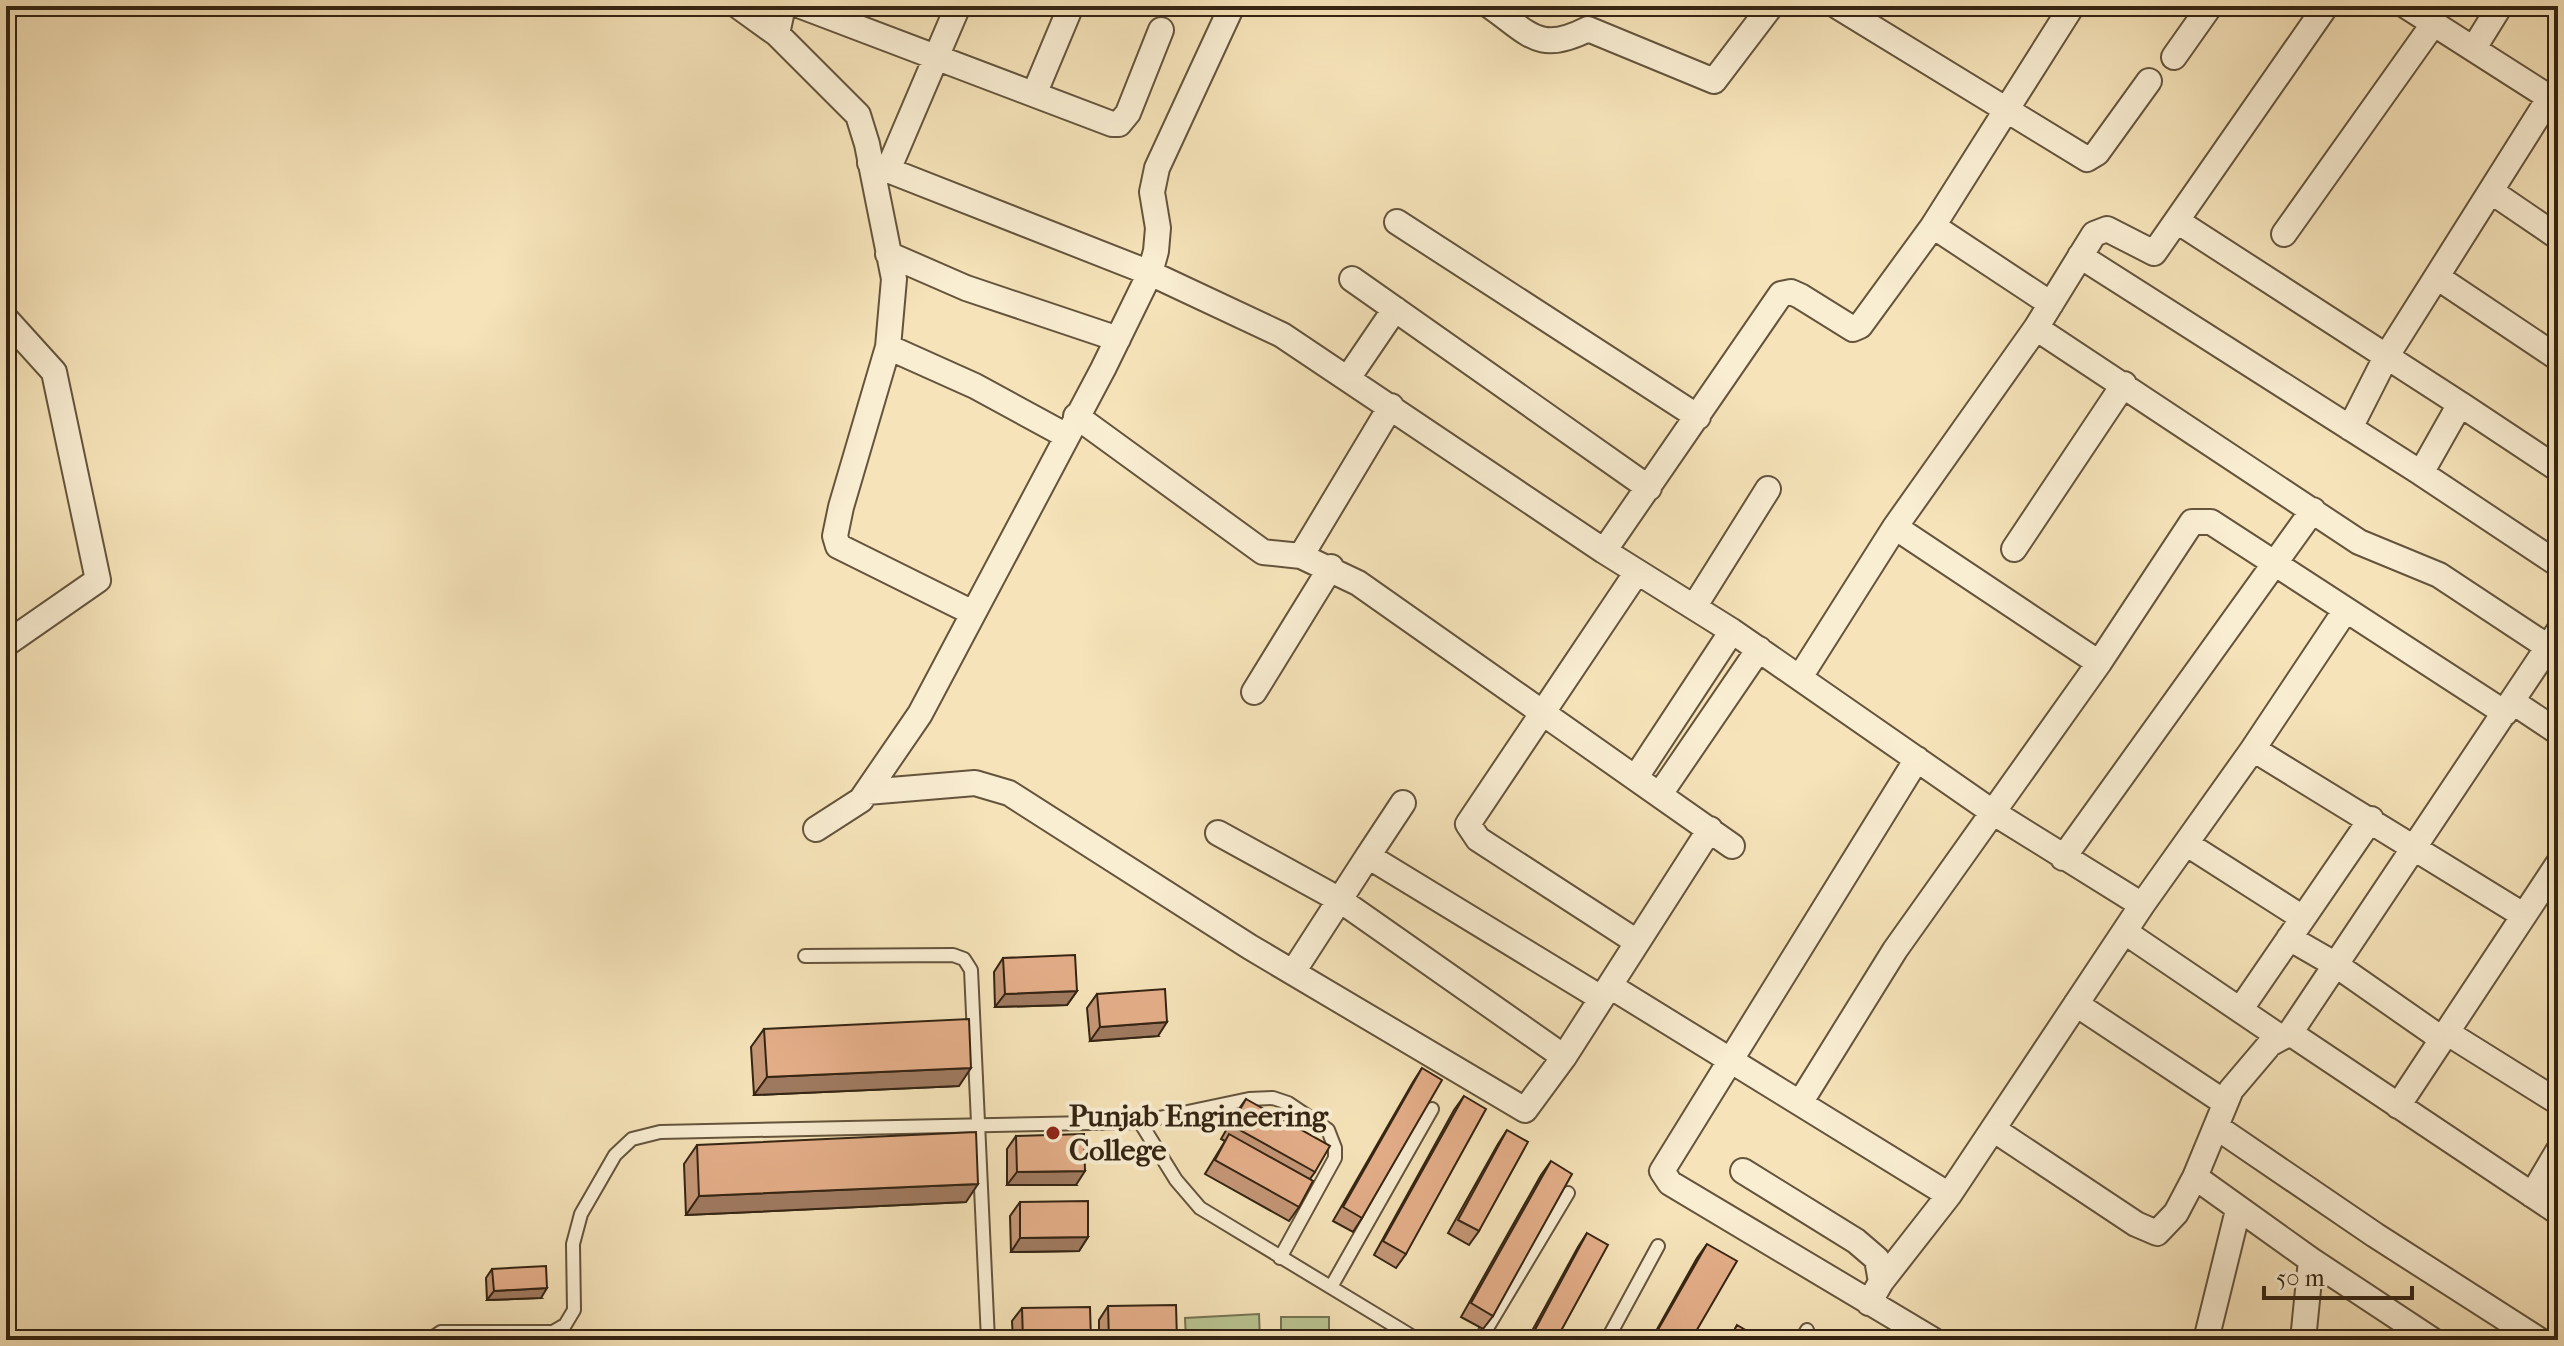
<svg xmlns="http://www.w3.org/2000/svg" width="2564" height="1346" viewBox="0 0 2564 1346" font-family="'IM FELL French Canon',serif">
  <rect width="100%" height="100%" fill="#f6e3b9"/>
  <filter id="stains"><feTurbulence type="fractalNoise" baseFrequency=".0025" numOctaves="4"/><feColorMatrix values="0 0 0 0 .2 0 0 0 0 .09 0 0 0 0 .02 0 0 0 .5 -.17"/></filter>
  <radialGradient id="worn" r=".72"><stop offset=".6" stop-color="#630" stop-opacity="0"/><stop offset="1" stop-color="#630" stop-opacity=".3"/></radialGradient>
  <path fill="#b9c491" stroke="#767452" stroke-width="2" d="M1259,1314L1260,1340H1186L1185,1318Z
    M1281,1317H1329V1340H1281Z"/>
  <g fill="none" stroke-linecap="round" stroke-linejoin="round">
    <g stroke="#64543c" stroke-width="16">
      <path id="lane" d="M805,956L953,955L964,959L971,970L988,1340
        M1140,1122L1176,1180L1200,1208L1418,1340
        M1331,1287L1432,1109
        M429,1340L441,1332H553L565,1325L574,1310L573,1244L581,1214L615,1155L632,1139L660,1132L1140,1122L1249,1099L1273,1098L1288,1103L1328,1130L1335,1148V1158L1280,1258
        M1480,1340L1568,1193
        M1607,1340L1658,1246
        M1801,1340L1807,1330"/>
    </g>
    <g stroke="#64543c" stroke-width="28">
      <path id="street" d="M738,6L777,34L858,115L867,144L894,279L888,347L841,507L835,536L838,546L973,613
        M801,6L1112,124H1119L1128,113L1161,30
        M1490,6C1530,34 1539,54 1588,29L1714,81L1771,6
        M1837,6L2087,159L2097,153L2149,81
        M2406,6L2558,103
        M777,34L783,6
        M2474,48L2500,6
        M2174,57L2210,6
        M1035,92L1071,6
        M870,163L1150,273L1282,335L1604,551L1732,631L1994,813L2142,905L1993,1129L2136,1224L2157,1233L2176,1213L2195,1177L2231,1090L2270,1044L2290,1033
        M888,170L958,6
        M2492,192L2558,237
        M2177,221L2460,404
        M1397,222L1698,417
        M1933,226L2072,6
        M2284,234L2434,23
        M888,254L966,288L1118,339
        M2080,256L2421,473
        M2437,277L2558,358
        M1352,279L1649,488
        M6,319L54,372L98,580L6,644
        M2036,328L2359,542L2439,575L2548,647
        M888,347L975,386L1065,435
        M1348,378L1395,309
        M1076,416L1263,552L1301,556L1358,583L1732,846
        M2350,428L2386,357L2550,97
        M2558,469L2460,404L2421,473L2558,564
        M1895,527L2099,663
        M2014,549L2124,384
        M1604,551L1781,294L1791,292L1800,296L1853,329L1860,326L1933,226L2051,304
        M1301,556L1391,406
        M1637,572L1468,824L1478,839L1637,942
        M1694,607L1768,489
        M2558,632L2290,1033L2558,1212
        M1800,677L1895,527L2036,328L2094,234L2107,229L2154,253L2326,6
        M1254,692L1331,567
        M2513,702L2558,732
        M2253,749L2345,611
        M1917,759L1662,1171L1670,1183L1933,1340
        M1636,777L1732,631
        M867,792L975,783L1009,793L1250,947L1525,1110L1564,1057L1710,829
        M1660,794L1759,649
        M816,829L861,800L920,714L1103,369L1150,273L1156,251L1158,228L1152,192L1157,168L1232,6
        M1218,833L1340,900L1564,1057
        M2187,844L2303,918
        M1368,856L1403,803
        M2063,858L2313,510
        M2142,905L2253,749L2523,915
        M2125,932L2280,1037
        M2289,938L2336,965L2442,1039
        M1293,972L1368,856L1601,998
        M1610,986L1949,1195
        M2076,1004L2224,1102
        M2240,1010L2371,819
        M2446,1032L2558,1102
        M1800,1103L1895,950L2099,663L2192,522H2211L2505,713
        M2398,1106L2558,864
        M2218,1128L2375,1235L2539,1340
        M1743,1171L1856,1241L1877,1259L1881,1282L1869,1303
        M2195,1177L2311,1260L2303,1340
        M2532,1195L2558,1151
        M2311,1260L2432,1340
        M1881,1282L1949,1195L1993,1129
        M2206,1340L2238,1210"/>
    </g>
    <use href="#lane" stroke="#f9edd2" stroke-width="12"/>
    <use href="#street" stroke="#f9edd2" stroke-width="24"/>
  </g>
  <path fill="#c49676" stroke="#342413" stroke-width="2" d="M1003,958L1077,991L1067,1005L995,1007L994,972Z
    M1097,994L1158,1036L1090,1041L1087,1008Z
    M764,1029L959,1086L754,1095L751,1047Z
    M1422,1068L1362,1218L1353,1232L1333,1221L1413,1082Z
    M1464,1096L1406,1254L1396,1268L1374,1255L1454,1110Z
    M1246,1099L1315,1172L1310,1179L1299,1207L1289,1221L1205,1174L1225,1141L1221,1139L1236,1113Z
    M1507,1130L1479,1231L1469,1245L1448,1233L1498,1144Z
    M1016,1136L1076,1185H1007V1149Z
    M697,1145L966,1202L686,1215L684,1164Z
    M1551,1161L1493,1316L1483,1329L1461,1317L1541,1175Z
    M1020,1202L1088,1237L1079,1251L1011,1252L1010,1216Z
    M1587,1233L1556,1340H1527L1578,1247Z
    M1707,1244L1691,1340H1651L1697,1258Z
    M492,1269L541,1298L487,1300L486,1278Z
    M1108,1306L1177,1340H1099V1320Z
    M1022,1308L1091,1340H1013L1012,1321Z"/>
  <path fill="#a07a60" stroke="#342413" stroke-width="2" d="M1077,991L1067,1005L995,1007L1005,994Z
    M1167,1022L1158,1036L1090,1041L1100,1027Z
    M971,1068L959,1086L754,1095L767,1077Z
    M1085,1171L1076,1185H1007L1017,1172Z
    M978,1184L966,1202L686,1215L699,1196Z
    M1088,1237L1079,1251L1011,1252L1020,1238Z
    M547,1288L541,1298L487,1300L494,1291Z"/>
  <path fill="#e4ae89" stroke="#342413" stroke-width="2" d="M1075,955L1077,991L1005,994L1003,958Z
    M1165,989L1167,1022L1100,1027L1097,994Z
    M969,1019L971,1068L767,1077L764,1029Z
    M1422,1068L1442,1080L1362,1218L1343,1207Z
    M1464,1096L1486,1109L1406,1254L1383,1241Z
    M1246,1099L1330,1146L1315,1172L1231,1125Z
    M1507,1130L1528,1142L1479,1231L1458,1220Z
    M976,1132L978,1184L699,1196L697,1145Z
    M1084,1134L1085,1171L1017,1172L1016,1136Z
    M1229,1134L1313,1181L1299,1207L1215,1160Z
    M1551,1161L1572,1174L1493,1316L1471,1303Z
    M1088,1201V1237L1020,1238V1202Z
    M1587,1233L1608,1245L1556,1340H1533L1530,1339Z
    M1707,1244L1737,1261L1691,1340H1664L1655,1335Z
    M546,1266L547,1288L494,1291L492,1269Z
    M1176,1305L1177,1340H1109L1108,1306Z
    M1090,1307L1091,1340H1023L1022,1308Z
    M1737,1325L1761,1339L1760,1340H1729Z"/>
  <circle fill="#8f2418" stroke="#f9edd2" stroke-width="3" cx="1053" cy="1133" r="8"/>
  <g text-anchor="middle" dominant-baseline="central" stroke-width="8" stroke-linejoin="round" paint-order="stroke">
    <g font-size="30" font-weight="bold" fill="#342413" stroke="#f9edd2" text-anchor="start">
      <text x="1069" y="1116">Punjab Engineering<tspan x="1069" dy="34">College</tspan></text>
    </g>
  </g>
  <rect width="2564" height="1346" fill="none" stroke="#f6e3b9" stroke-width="32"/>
  <rect x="8" y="8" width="2548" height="1330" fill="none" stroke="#342413" stroke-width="4"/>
  <rect x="16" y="16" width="2532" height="1314" fill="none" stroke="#342413" stroke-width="2"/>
  <path d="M2264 1286v12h148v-12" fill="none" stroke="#342413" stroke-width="4"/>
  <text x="2276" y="1286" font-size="24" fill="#342413" stroke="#f9edd2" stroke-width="6" paint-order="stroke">50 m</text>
  <rect width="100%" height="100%" filter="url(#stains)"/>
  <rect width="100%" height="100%" fill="url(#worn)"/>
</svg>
